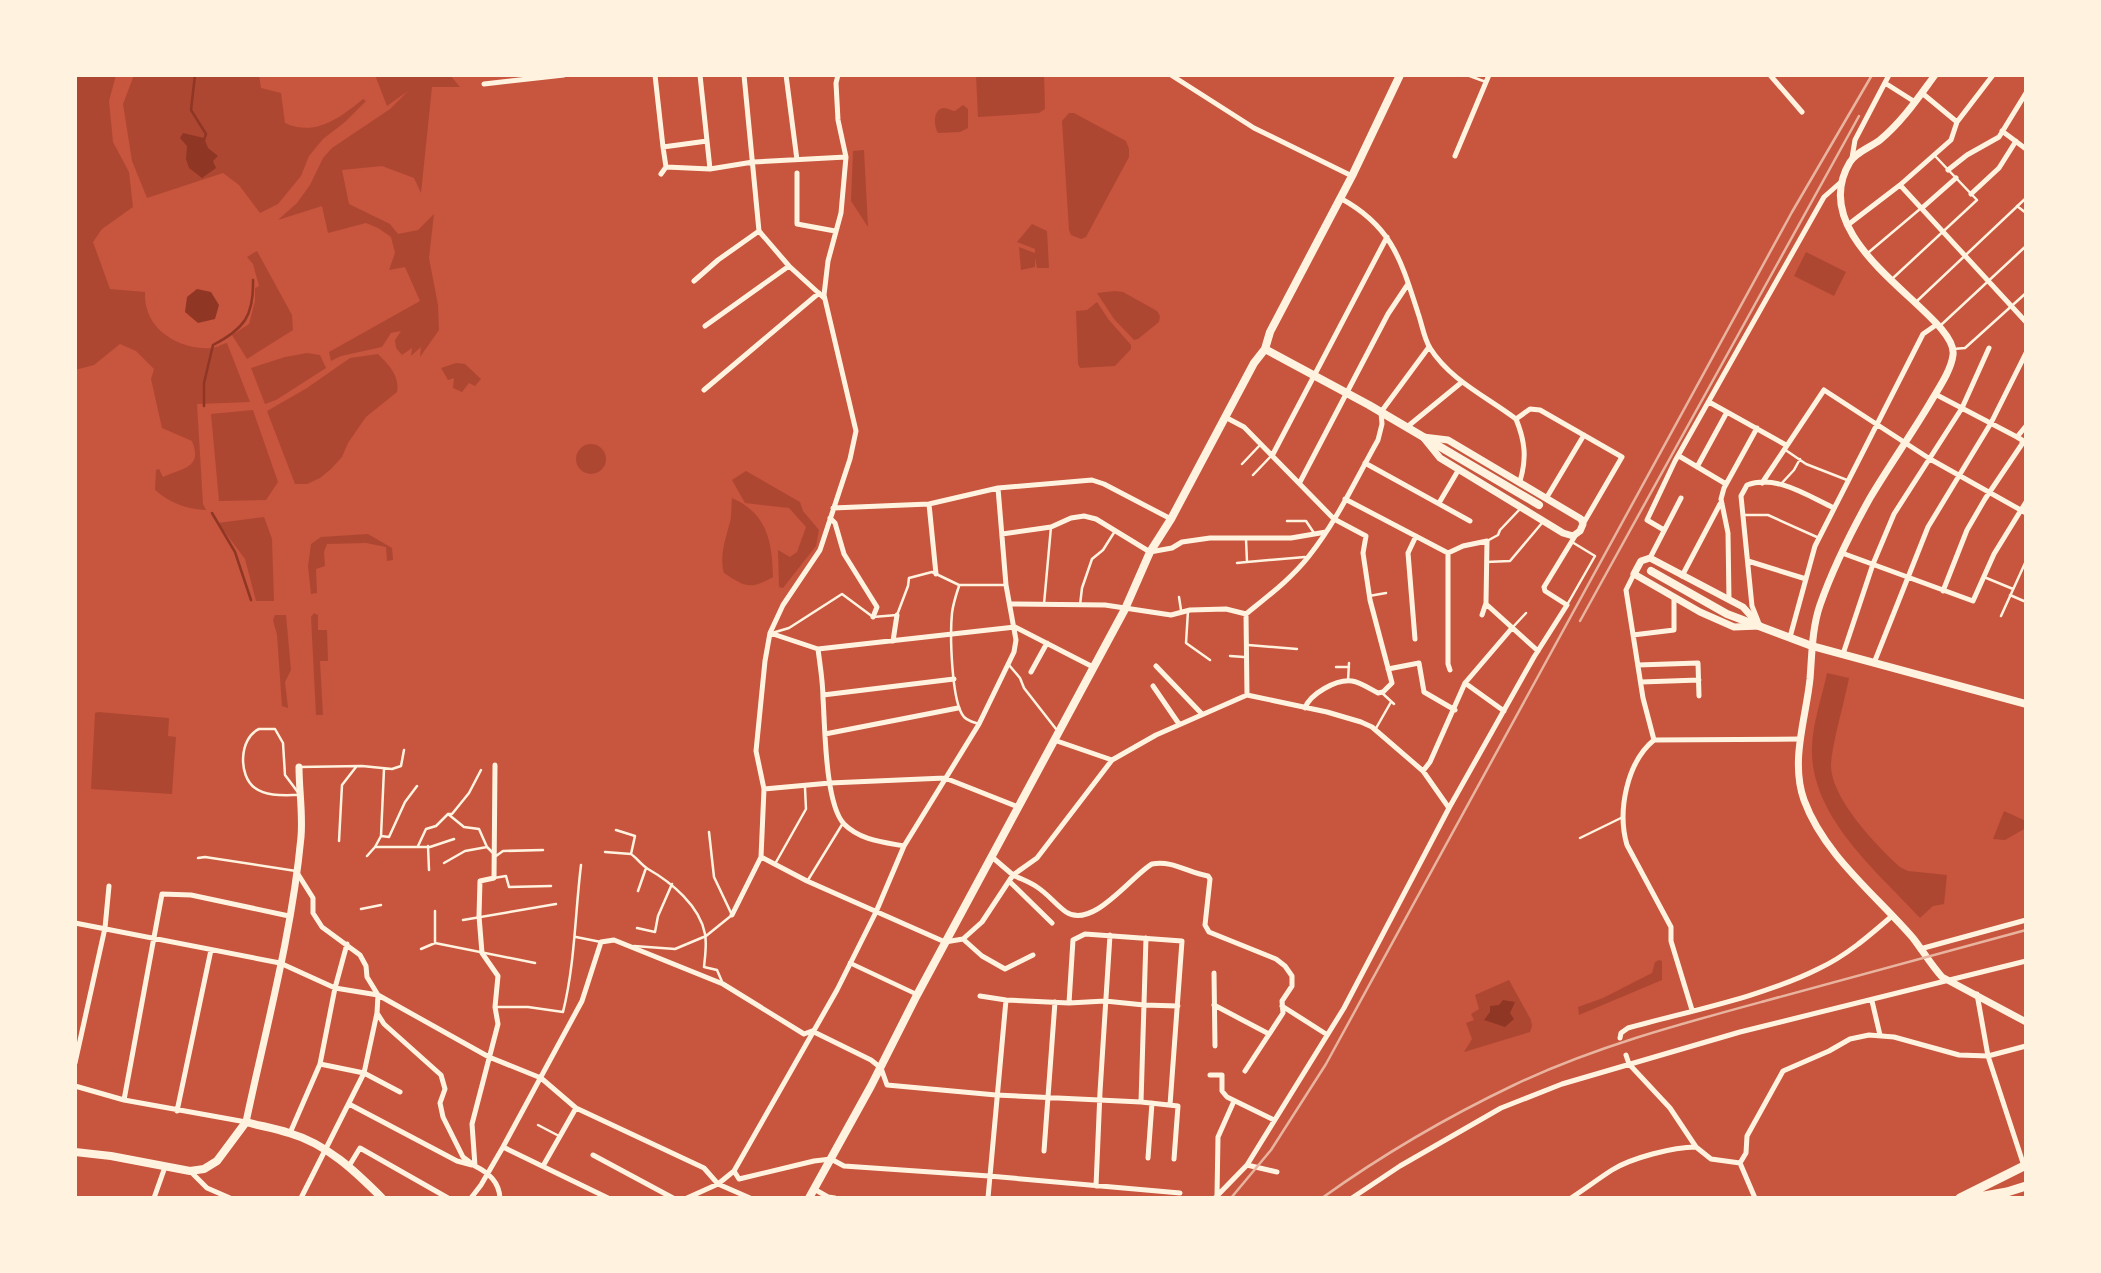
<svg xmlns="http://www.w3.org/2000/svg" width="2101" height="1273" viewBox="0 0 2101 1273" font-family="Commissioner,sans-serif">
  <rect width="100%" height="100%" fill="#c8553d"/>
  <path fill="#ae4732" d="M75,75H116L109,101L113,142L129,172L133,207L102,229L93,242L110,289L145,292C145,297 145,304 147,309C154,335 185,350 211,348C216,348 222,344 227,343L250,402L197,404L203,504L206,510C186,509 170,503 155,490L156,470L159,469L163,477C183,468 203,468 192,441L162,428L151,379L154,369L136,351L120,344L94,365L75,370Z
    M134,75H259L261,88L281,93L285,123C315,137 340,118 363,99L366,101L345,122L323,139L309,156L301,176L278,204L260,213L239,185L223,173L147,198L132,161L123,104Z
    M375,75H450L460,87H432L421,193L414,178L382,166L342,170L349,204L390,224L398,234L418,230L434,214L429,258L438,305L439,330L420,357L421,347L411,356L412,348L402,355L396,348L395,340L401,331L391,333L382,347L341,356L331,361L329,352L420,301L405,267L389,270L395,253L391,237L378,228L366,223L328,233L322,206L278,220L297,203L310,185L323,158L332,148L390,109L408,91L387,106Z
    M976,75H1044L1045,109L1039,113L978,117Z
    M963,105L968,109V128L960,132L938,133C934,127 932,109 944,108C948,108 951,111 955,111Z
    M1069,113H1074L1126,141L1129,149V157L1086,237L1081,239L1071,235L1069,230L1062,121Z
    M864,150L868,227L851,201L853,151Z
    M1032,224L1047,231L1049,268H1037L1035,258V267L1021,270L1019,247L1035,253V249L1017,242Z
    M257,251L292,315L293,330L247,359L232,335L249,324L255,301V288L259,286L253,264L247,257Z
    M1806,252L1846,272L1834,296L1794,276Z
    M1115,291L1123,292L1157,311L1160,316L1159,322L1138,339L1134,340L1114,319L1097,293Z
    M1097,302L1109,320L1131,345V349L1115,366L1080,368L1078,364L1076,311L1087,310Z
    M307,353L320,355L326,368L276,400L265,404L251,368L285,357Z
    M378,354C389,365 400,376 397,392L366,417L348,443L342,457L331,469L320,478L307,484H295L267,411L307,388L350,358Z
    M456,363L465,364L481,379L475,386L469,383L462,392L453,388L454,378L448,380L441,368Z
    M253,410L278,482L266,500L219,501L211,414Z
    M576 459a15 15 0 1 1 30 0a15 15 0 1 1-30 0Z
    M746,471L800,502L803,511L819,530L816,546L783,588L779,587L778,550L790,557L797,552L806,527L789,508L745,503L732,480Z
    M732,498C768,514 772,542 773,577C750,590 745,587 724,573C719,557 726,537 730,522C732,514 731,506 732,498Z
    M264,517L272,539L274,601H256L245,559L218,523Z
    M368,534L392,548L393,560L387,561L386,547L366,543L327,544L324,552L325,566L316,569L317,593L311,594L308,566L311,544L321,537Z
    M314,613L318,615V630H327L328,661H320L323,715H316L311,617Z
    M275,615H286L291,670L285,682L288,708L282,706L277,635L273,620Z
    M1827,673L1849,678C1844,704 1833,740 1831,764C1830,798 1877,846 1900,867L1908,871L1947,875L1944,904L1933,906L1920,918C1877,871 1809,816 1812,746C1813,722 1822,697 1827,673Z
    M98,712L169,718L168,736L176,737L172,794L91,789L95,713Z
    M2004,811L2026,821V828L2005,840L1993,839Z
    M1659,960L1662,961V980L1579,1015L1578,1007L1603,998L1652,973L1655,962Z
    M1509,980L1531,1020L1532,1026L1530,1032L1464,1052L1472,1039L1466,1023L1474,1020L1471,1014L1479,1009L1475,995Z"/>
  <path fill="#8f3625" d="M183,133L204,138L208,148L218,156L213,161L216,168L202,178L189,168L186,159L187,146L180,138Z
    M197,289L211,292L219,305L215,319L198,323L185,312L187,297Z
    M1503,1000L1515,1002L1510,1013L1514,1019L1505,1027L1484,1020L1490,1012V1006L1499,1005Z"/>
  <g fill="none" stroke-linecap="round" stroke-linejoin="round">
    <path stroke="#8f3625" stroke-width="2.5" d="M195,75L191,110L206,134L204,140
      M204,406V383L213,345C244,329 254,316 253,280
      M212,513L235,552L251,600"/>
    <path stroke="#fff3e0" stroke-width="2.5" d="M1467,75L1486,82
      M2017,206L2026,213
      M1869,252L1920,209
      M1893,278L1977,200L1936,157
      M1917,301L2026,198
      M1941,325L2026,246
      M1953,349L1965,348L2026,293
      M1784,449L1806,464L1847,480
      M1242,464L1261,444
      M1253,475L1272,455
      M1781,484L1794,470L1800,459
      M1743,515H1768L1819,538
      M1287,521H1306L1314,533
      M1246,539L1247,562L1305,557
      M1487,541L1498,535L1500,530L1521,508
      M1486,562L1510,561L1542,523
      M1237,563L1247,562
      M1984,577L2013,589
      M959,586C956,595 953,604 952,613C950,633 951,702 964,717C968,721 973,722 979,724
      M2010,595L2026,602
      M1369,596L1386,593
      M1179,597L1181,610
      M1044,604L1051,527
      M1080,605L1082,588L1092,559L1103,550L1115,531
      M1567,605L1595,556L1572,542
      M1188,611L1186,643L1210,660
      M2001,616L2026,561
      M1512,628L1526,613
      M772,633L789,628L842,594L873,617L897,615L908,586L909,578L932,572L959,585H1006
      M1248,645L1297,649
      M1230,656L1244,657
      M1009,665L1020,678L1024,688L1056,729
      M1336,667H1349
      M1348,681L1349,663
      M1381,692L1394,704
      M259,729H275L283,743L285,775L300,795C285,795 267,797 255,788C238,776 239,738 259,729Z
      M1375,730L1391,702
      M299,767L362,766L392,769L401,766L404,750
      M448,814L464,827L479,829L487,847L496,856L503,851L543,850
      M616,830L635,836L631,854C637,858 641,865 648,869C671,882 700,906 705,934C707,944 705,957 704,967L717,970L723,984
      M381,836L389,837L405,802L417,786
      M1580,838L1623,817
      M339,841L342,785L356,767
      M418,846L426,829L436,826L448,814H452L469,793L481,770
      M428,846L429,870
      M375,847L381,836L384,769
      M605,852L631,854
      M367,856L375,847H430L454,839
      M198,858L205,857L296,871
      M444,863L465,851L487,847
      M775,864L806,809L805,788
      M494,878L506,876L509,887L551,886
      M808,880L843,823
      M638,891L646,868
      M361,909L381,905
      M463,920L556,904
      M637,928L655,932L658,916L672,884
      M576,937L601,942
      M435,943V911
      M634,946L675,949L706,936L732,915L714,877L709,832
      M421,949L435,943L535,963
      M495,1007H528L563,1012C575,964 575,914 581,865
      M538,1125L559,1136"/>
    <path stroke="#fff3e0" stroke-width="4.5" d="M850,963L916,994"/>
    <path stroke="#fff3e0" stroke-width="5" d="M655,75L663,147L707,141
      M700,75L710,169L753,162L846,157
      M744,75L759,231L789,266L824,298
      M786,75L797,160
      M838,75L836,83L838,120L846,157L841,213L828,261L824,295L856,431L850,459L820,550L783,605L770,633L765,661L756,751L764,789L761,857L807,881L945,942L963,939L982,956L1005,969L1033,955
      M1171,75L1254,128L1352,176
      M1770,75L1802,112
      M1885,83L1915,102
      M484,84L564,75
      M1922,93L1957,122
      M2002,131L2026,149
      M663,147L666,167
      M1455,156L1489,75
      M1852,158L1855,140L1889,75
      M1948,170L1967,155L1999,137L2026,93
      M797,173V224L835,231
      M661,174L666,167L710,169
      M1900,185L2026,322
      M1971,194L1999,168L2016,141
      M1340,198C1392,226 1401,260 1418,313C1422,324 1424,339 1430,348C1450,380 1487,397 1516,419
      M1922,208L1956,178
      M1849,224L1900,185L1951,140L1957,122L1993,75
      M694,281L718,260L759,231
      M705,326L789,266
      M704,390L819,293
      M1935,394L2017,437
      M1709,402L1786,445
      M1225,417L1244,427L1334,519L1366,536L1363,553L1370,600L1392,683L1383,692L1378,693C1370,689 1360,682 1352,681C1336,679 1310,694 1305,708
      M1516,419L1530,409L1540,410L1622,457L1583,524
      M1516,419C1525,441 1527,458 1520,481
      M1407,427L1462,382
      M2017,437L2026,426
      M1273,454L1387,237
      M1679,456L1726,484
      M1365,463L1470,521
      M1697,467L1727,412
      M1300,482L1388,314L1408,284
      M1762,483L1824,390L1930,459L2026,513
      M1547,497L1584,435
      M1345,499L1448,553L1463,546L1487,541L1486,603L1482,615
      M1439,503L1459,469
      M929,504L936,574
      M833,508L929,504L998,488L1092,480L1104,484L1171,519
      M830,518L835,523L844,554L877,607L873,617
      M1664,530L1647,520L1675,461L1824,197L1841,182
      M1002,534L1051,527L1071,518L1084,516L1096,519L1150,552L1172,548L1182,542L1210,538H1291L1326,532
      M1448,553V664L1450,670
      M1842,553L1973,601L1994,554L2026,502
      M1650,558L1681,498
      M1748,561L1806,579
      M1634,574L1626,590L1643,698L1654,740L1801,739
      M1682,576L1720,504
      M1943,591L1967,530L1985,499L2022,444V440L2017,437
      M1729,600L1728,533L1721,499L1724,488L1757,428
      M1010,604L1105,605L1171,615L1190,610L1226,609L1246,614
      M1486,604L1538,651
      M1758,621L1752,606L1741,496L1747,485C1776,474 1808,496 1834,508
      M770,633L818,649L1015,627L1093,667
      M1633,635L1674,630V597
      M1790,637L1815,546L1923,334L1936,325
      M1415,639L1408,553L1416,536
      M893,641L897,615
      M818,649C820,665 823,682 823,698C825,726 825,804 844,824C860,840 882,842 904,846
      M1843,654L1873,564L1894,514L1962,408L1989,348
      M1874,663L1928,527L1991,423L2026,353
      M1638,665L1698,663L1699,696
      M1156,666L1201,713
      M1388,669L1419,663L1424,692L1455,710
      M1031,672L1047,643
      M1641,682L1699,680
      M1465,683L1504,711
      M1153,686L1179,724
      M823,695L954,679
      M1247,695L1246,614C1268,596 1291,579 1309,556C1337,521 1356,479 1378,440L1382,424L1381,412L1429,347
      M825,734L958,708
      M1054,740L1112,760L1156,735L1247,695L1327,712L1361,722L1372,727L1423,771L1449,808
      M1654,740C1627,762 1617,811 1627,845L1671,927V941L1692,1010
      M495,765L494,878L480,881L479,916L482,953L498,976L495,1007L498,1024L472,1124L475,1166C489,1173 499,1182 500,1198
      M1423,771L1430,762L1465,683L1512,628
      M764,789L830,783L945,778L1018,807
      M992,857L1013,875L1037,858L1112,760
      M296,871L313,898V913L322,927L360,955L366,966L367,977L378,995L377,1013L364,1073L301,1198
      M1010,882L1052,923
      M732,915L761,857
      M75,923L280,963L335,988L378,995L489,1057L541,1078L576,1108L704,1168L718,1184L750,1198
      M963,939L982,922L1013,875C1021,879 1030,882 1037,887C1048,894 1056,905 1066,912C1093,930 1132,875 1152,864C1173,860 1188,873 1208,876L1210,879L1205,925L1209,932L1276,959L1285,966L1292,976V986L1282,1001L1283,1013L1245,1071
      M1920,949L2026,920
      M1214,973L1215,1046
      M1977,994L1988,1056L2024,1166
      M980,996L1006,1000L1069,1003L1105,1001L1144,1005L1178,1006
      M1872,1001L1880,1035
      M1069,1003L1073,940L1085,934L1182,941L1170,1105
      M1214,1005L1269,1034
      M1282,1006L1326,1034
      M377,1013L384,1024L441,1075L445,1089L440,1103L443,1117L463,1157L475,1166
      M1620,1038L1621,1033L1628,1028C1689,1011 1762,997 1818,969C1846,956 1869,936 1892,916
      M1626,1055L1629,1064L1670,1108L1696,1147L1711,1159L1740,1163
      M75,1063L105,928L109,886
      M320,1064L364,1073L400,1092
      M1210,1075H1222V1091L1227,1097L1274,1120
      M75,1086L124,1100L246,1122
      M124,1100L162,894L191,895L289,916
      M1141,1102L1146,938
      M349,1104L457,1161L472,1165
      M177,1111L211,950
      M290,1133L320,1064L335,988L347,944
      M503,1147L608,1198
      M1044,1151L1055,1002
      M593,1155L673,1198
      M1148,1158L1152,1103
      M1740,1163L1746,1153L1747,1136L1783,1071L1829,1051L1850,1039L1869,1035L1894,1037L1959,1055L1988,1056L2026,1046
      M1740,1163L1755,1198
      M1247,1165L1277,1172
      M349,1166L360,1148L448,1198
      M543,1166L576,1108
      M190,1171L207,1188L230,1198
      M734,1171L739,1179L814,1161L831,1159L844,1166L989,1176L1180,1193
      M1096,1186L1100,1092L1110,935
      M814,1189L828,1197L835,1198
      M1217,1195L1218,1137L1234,1101
      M154,1198L165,1167
      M471,1198L481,1185L503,1147L582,1001L601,942L614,940L723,984L804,1034L812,1031L871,1060L881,1068L887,1085L996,1095L1141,1102L1178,1106L1174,1159
      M687,1198L718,1184L734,1171L837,990L876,912L904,846L979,724L1014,652L1016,640L1006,585L998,488
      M988,1198L1006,1000
      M1215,1198L1247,1165L1344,1008L1449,808L1534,657L1567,605L1545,591L1544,587L1575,536
      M1352,1198L1400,1166L1501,1108L1562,1084L1740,1032L2026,961
      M1571,1198C1585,1189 1598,1179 1612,1170C1631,1158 1673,1147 1696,1147"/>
    <path stroke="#fff3e0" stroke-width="7" d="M1935,75C1918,98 1902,122 1880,140C1871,147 1856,152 1850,162C1800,245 1959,314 1953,355C1951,371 1938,389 1930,403C1911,435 1889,466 1870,498C1851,532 1833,568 1820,605C1812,628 1812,654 1810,679C1806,718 1790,761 1804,800C1824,855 1876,895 1913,938C1923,951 1931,965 1942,977L2026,1022
      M1423,437L1448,440L1581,519L1583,524L1580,531L1573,536L1563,533L1440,458Z
      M1650,558L1743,607L1760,626L1734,627L1700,612L1634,574L1641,561Z
      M246,1122C266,1028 292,933 301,837C303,814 299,790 299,767"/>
    <path stroke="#fff3e0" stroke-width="8" d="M1265,349L1369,405L1539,505
      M1651,571L1727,614L1812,646L2026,704
      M75,1152L111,1156L190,1171L204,1169L217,1161L246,1122C260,1126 275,1128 289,1133C327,1144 355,1171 382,1198
      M809,1198L871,1086L917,995L1125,609L1150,552L1171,519L1254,363L1265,349L1270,332L1352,176L1400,75"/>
    <path stroke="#fff3e0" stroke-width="9" d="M1960,1198L2026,1165
      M1973,1198L2007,1192L2026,1186"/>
    <path stroke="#e9b49f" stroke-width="2.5" d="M1580,621L1859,116
      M1231,1198L1271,1150L1326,1064L1792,212L1872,75
      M1322,1198C1382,1155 1447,1117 1514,1085C1594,1047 1680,1024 1765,1001C1852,978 1939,954 2026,930"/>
  </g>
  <rect width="2101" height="1273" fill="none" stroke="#fff3e0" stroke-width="154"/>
</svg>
